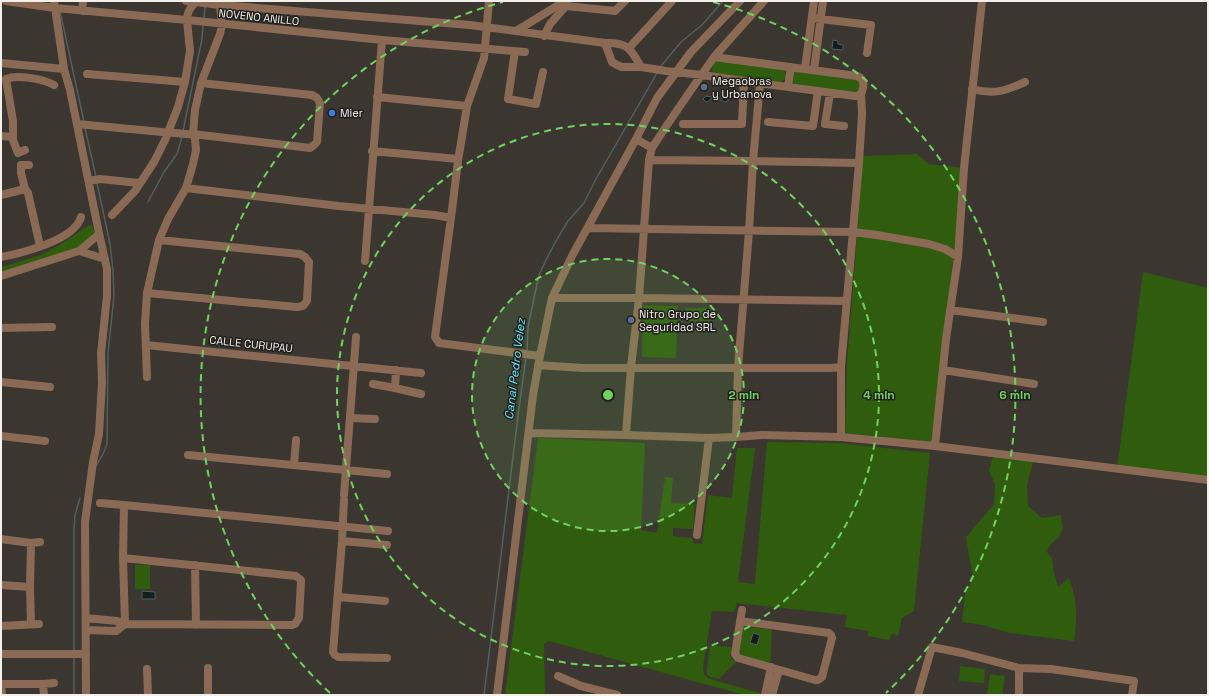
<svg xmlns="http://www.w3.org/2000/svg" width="1209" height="696" viewBox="0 0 1209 696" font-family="'Space Grotesk',sans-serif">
  <rect width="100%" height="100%" fill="#3b3630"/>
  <path fill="#305c0e" d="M718,60L783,69C788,76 786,80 779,83L713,73L712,67L714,62Z
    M795,71L857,79L861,85L858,92L855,93L796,84L793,83Z
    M917,154L929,164L964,168L931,442L845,433L847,365L863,156Z
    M91,224L97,236L82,249L1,275V267L41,255L61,244Z
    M1143,272L1208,288V480L1117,469Z
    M643,305L678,306L676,358L642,357Z
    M685,308H710V321H685Z
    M538,438L645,443L641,530L657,533L665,477L673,478L671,503L695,504L693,529L673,528V536L692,538L693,543L702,544L708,495L732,498L737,448H755L738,582L755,584L767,442L839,443L930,453L914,611L902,618L898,636L892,633L889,640L868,636V631L845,627L847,615L737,603L734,612L712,611L703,667L704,675L710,679L760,693V695H744L549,641L544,644L545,695H505Z
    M994,453L1034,458L1027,486L1028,506L1042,518L1061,515L1063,528L1059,537L1050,545L1047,552L1052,558L1054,573L1058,587L1069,578C1078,602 1077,617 1074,641L1009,633L983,625L962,622L965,594L973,579L966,537L994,504L995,485L989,470Z
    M135,565H150V589H135Z
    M743,626L772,630L770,664L741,655L739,653Z
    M710,645L732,647L730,656L732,660L736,662L719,679L710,677L707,674V669Z
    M960,666L985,669L984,683L959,681Z
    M990,674L1005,676L1002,695H987Z"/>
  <path fill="#0f1f22" stroke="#535e5f" d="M833,40L838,41V44L843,45V50L832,49Z
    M706,96L720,99L726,98L728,99V101L726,102C722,101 716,98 711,99C709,100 708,102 706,102L703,99Z
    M142,591L155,592V599H142Z
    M753,633L760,635L757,645L750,643Z"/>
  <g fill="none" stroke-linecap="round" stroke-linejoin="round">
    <path stroke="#535e5f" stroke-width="1.5" d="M60,11L84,122
      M204,19L205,7
      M661,66L681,42L702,25L723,1
      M85,128L96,177
      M183,131L202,39L203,25
      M148,202L164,172L177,154L182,137
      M527,351L528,327L534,298L539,275L546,260L556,241L568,221L584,203L596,179L657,73
      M96,466L103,454L107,444L108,353L114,296L113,270L110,244L97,183
      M74,651V530L75,515L80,498
      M74,695V657
      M484,695L517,424L526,357"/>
    <path stroke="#8b6a55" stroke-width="8" d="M6,1L55,8L187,20L382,40L525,52
      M186,1L196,2
      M489,1L484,58L467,106L458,161L451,218L435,337L439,343L540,356
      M220,5L470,25L605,43C628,42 631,49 641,67
      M566,6L615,11L625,1
      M82,11L83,1
      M812,18L871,25L867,53
      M516,31L565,1
      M544,36L550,24L566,6L567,1
      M605,43L612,62L617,65L622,67H641L666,71L702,75L744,81L855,96H858L862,92C864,85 865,79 857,76L714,57C693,87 672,117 652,148
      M629,48L672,1
      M515,51L508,99L536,104L543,72
      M714,57L764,1
      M1,63L64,69
      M805,68L814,1
      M814,70L823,1
      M87,74L185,82
      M788,87L791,67
      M972,89C994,95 1005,91 1025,82
      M830,93L825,124L844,126
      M377,97L467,106
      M768,122L813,126L818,91
      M77,124L162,132C172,132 182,135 193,134L310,148L314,145L317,142L320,103L317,98L312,95L201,83
      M683,124H742L744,81
      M1,136L13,137
      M25,150L18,153L13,140V121L6,79C17,74 43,79 54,85
      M372,151L458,159
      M649,160L753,161L859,163
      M89,181L100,179L139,183
      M186,188L339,206L435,215L451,218
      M25,189L21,173V165H29
      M1,195L25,189L28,193L40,246
      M112,215L135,191L154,162L165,140L178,107L185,82L190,51L187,20C187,12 190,7 196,2L220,5L222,25L220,34L201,83L195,110L193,134L195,139L196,150L193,164L186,188L168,219L159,240L147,293L145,324L147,377
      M588,228L853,232L877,235L929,244L945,249L958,257
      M79,251L105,259
      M1,257C22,253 75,240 81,217
      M365,261L382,40
      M1,276L79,251L97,236L99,233L70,90L64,69L54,1
      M147,293L297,307L303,306L307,301L309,262L305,257L300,254L159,240
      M552,298H639L847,301
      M950,310L1043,322
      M1,328L52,327
      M146,345L421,373
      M538,365L583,368H831L841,367
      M943,370L1034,384
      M1,382L50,387
      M373,384L395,388L396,370
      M395,388L421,394
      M350,418L375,419
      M529,433L626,435L709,438L736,437L762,435L841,437V367L859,163L862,114L861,94
      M626,435L631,367L639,298L649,160L652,148L636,139
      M1,436L45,441
      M736,437L738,368L749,231L753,161L760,84
      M841,437L935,446L1208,480
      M935,446L946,339L958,257L964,168L982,1
      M188,455L387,474
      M294,465L296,440
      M344,495L356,337
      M344,500L342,541L333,652L335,655L338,657L387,658
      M100,503L124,505
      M697,535L709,438
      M1,539L31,543L40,542
      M342,541L387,545
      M31,543L30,587L31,624
      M195,565L196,625
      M1,585L30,587
      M338,597L385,601
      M86,618L117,621L125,624L292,625L295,624L299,618L301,582V580L296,576L123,558
      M740,621L829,633L831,635L832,638L822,677L818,680H815L738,658L735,654L742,610
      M125,624L123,558L124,505L388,531
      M1,626L39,624
      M86,630L116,631L125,624
      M1,654H86
      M147,669L148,695
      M558,676L581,686L617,695
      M1,684H43L54,683
      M1,684L2,695
      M43,684L44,695
      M86,695L85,522L93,462L99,434L102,382L101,353L107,296V269L99,233
      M208,695V668
      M497,695L533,395L540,356L552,298L572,256L636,139L657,98L691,52L740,1
      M765,695L771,667
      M772,695L779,670
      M918,695L932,647L962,653L1019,668L1051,669L1134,681L1132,695
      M1019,695V668"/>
  </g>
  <circle cx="608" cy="395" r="136" fill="#70d35f" fill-opacity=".12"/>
  <g fill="none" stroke="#70d35f" stroke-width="2" stroke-dasharray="7 5">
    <circle cx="608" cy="395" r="136"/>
    <circle cx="608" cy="395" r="271"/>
    <path d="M330 693A407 407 0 0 1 503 2M713 2A407 407 0 0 1 886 693"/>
  </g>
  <g fill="#5c6f8a" stroke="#201e1b" stroke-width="1.5">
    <circle cx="704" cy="87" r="4"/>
    <circle cx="631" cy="320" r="4"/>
  </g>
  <circle fill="#3f7fe0" stroke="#201e1b" stroke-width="1.5" cx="332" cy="113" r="4"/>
  <g text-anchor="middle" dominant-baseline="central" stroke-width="3" stroke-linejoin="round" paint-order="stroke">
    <g font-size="11" fill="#f3f0ec" stroke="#201e1b">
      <text transform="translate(259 17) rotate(6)">NOVENO ANILLO</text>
      <text transform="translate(251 344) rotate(6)">CALLE CURUPAU</text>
    </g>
    <g font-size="11" fill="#f3f0ec" stroke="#201e1b" text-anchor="start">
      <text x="712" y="81">Megaobras<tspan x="712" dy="13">y Urbanova</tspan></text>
      <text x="340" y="113">Mier</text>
      <text x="639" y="314">Nitro Grupo de<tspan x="639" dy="13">Seguridad SRL</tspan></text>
    </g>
    <g font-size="12" font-style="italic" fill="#68e9fe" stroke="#201e1b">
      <text transform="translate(515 369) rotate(-83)">Canal Pedro Velez</text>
    </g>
  </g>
  <circle cx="608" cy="395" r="6" fill="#70d35f" stroke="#201e1b" stroke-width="2"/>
  <g font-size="12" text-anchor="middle" font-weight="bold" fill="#70d35f" stroke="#201e1b" stroke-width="3" stroke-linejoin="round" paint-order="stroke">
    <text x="744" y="399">2 min</text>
    <text x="879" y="399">4 min</text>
    <text x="1015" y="399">6 min</text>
  </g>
  <rect width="1209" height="696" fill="none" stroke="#f3f0ec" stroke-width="4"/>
</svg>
